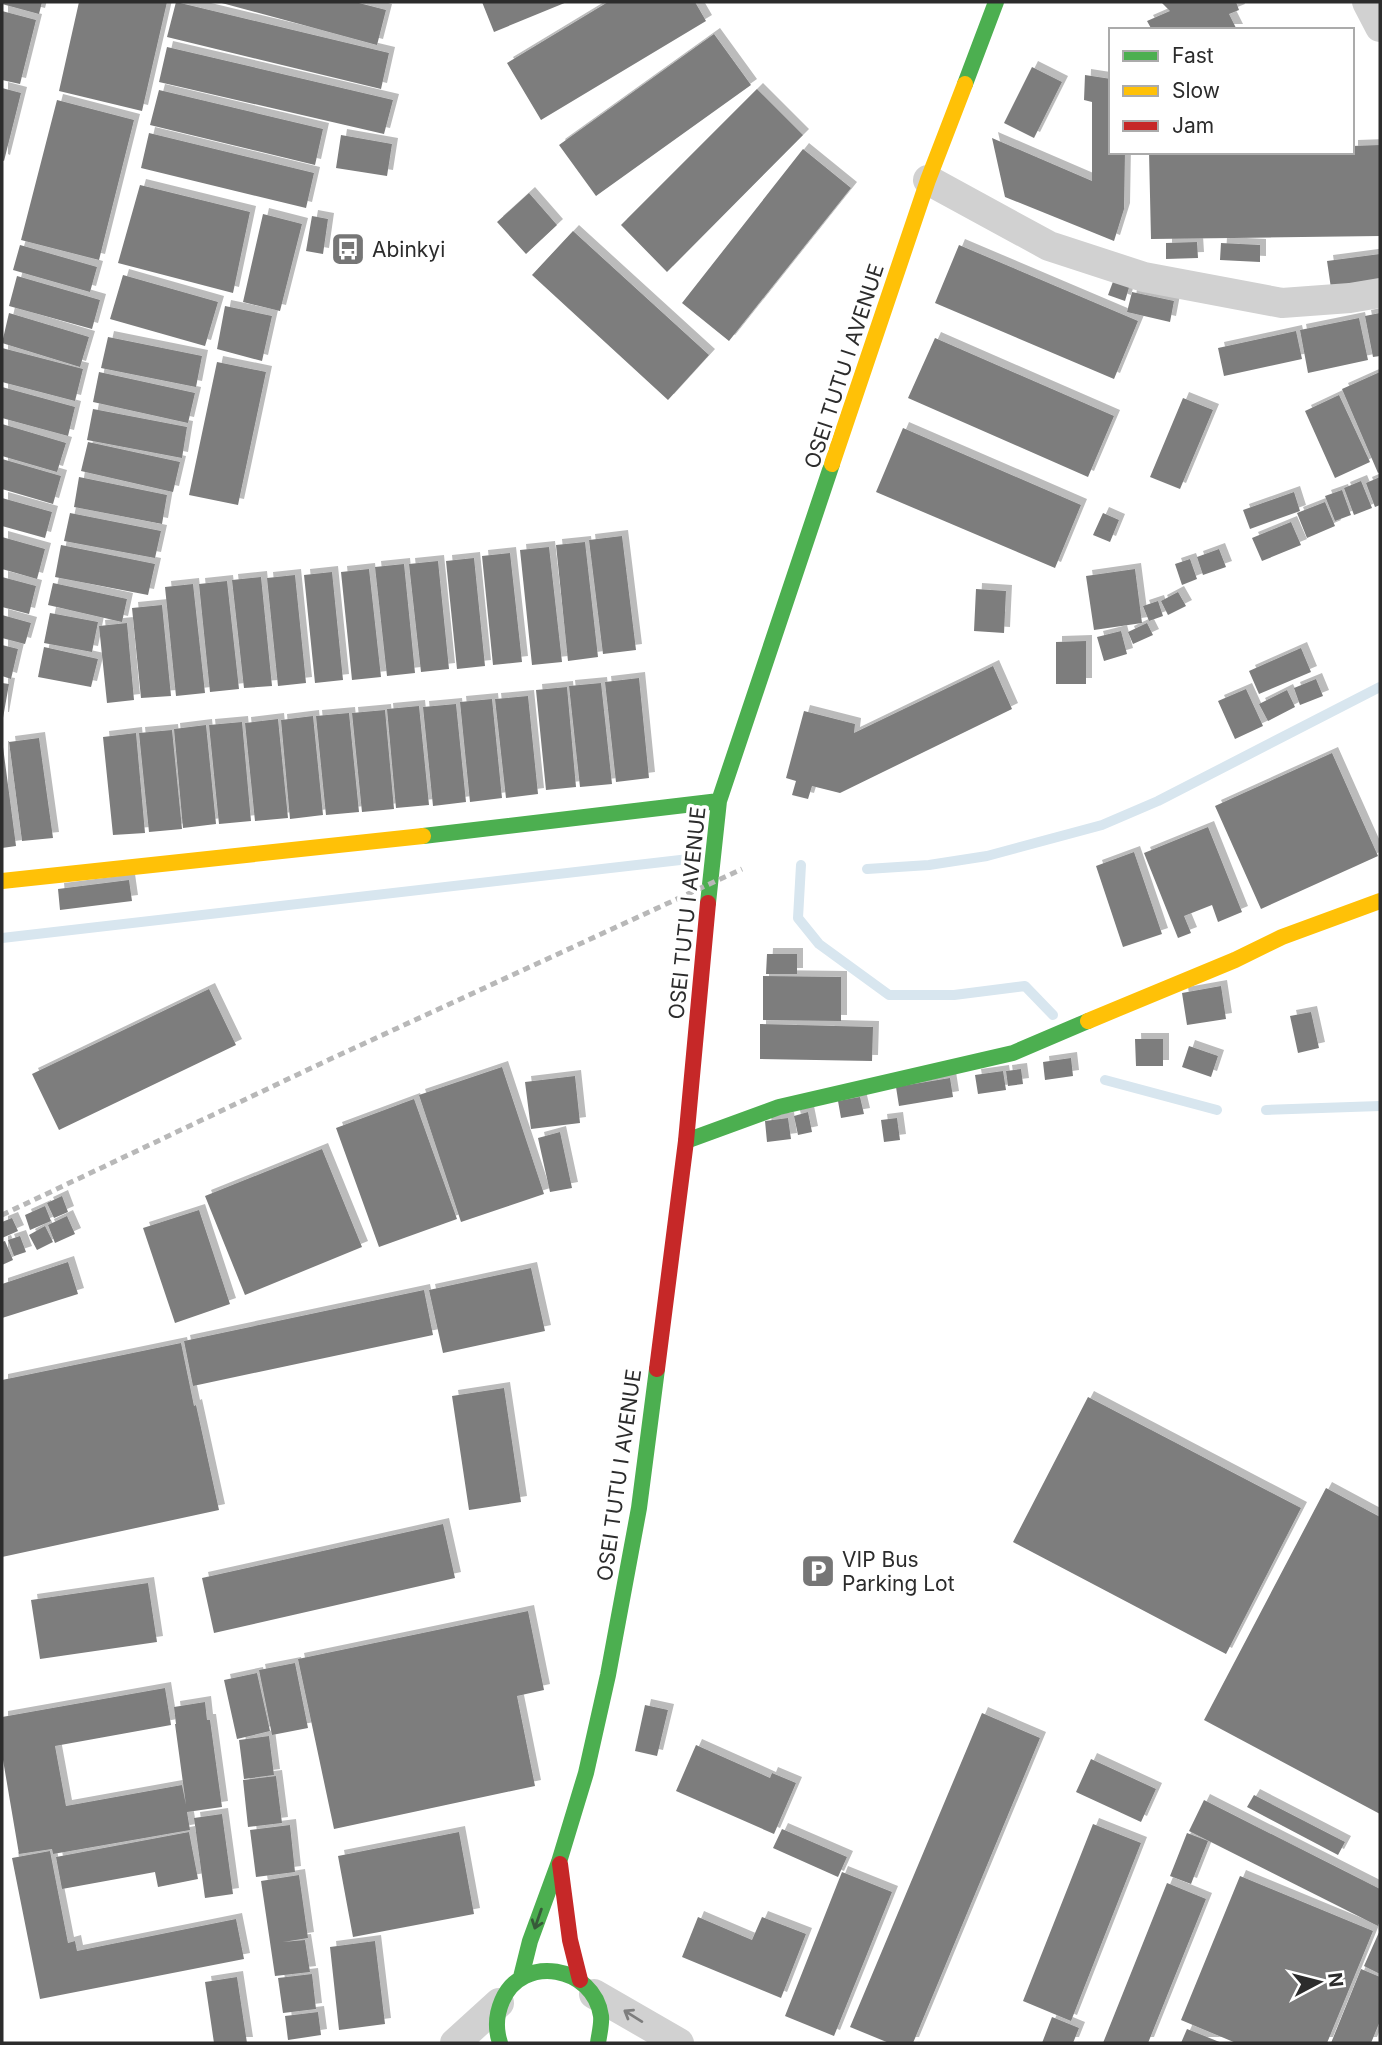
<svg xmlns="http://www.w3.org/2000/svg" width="1382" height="2045" viewBox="0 0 1382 2045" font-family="Inter,sans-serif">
  <defs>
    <filter id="shadow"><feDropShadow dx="6" dy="-6" stdDeviation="0" flood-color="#0004"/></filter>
  </defs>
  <rect width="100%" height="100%" fill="#fff"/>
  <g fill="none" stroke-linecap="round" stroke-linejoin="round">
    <path stroke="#d8e6ef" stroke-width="10" d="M801,865L798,918L819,944L889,995H954L1025,986L1053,1015
      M867,869L929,865L987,856L1102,825L1158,801L1380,687
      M2,938L689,859
      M1105,1080L1217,1110
      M1266,1110L1380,1106"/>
  </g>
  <path fill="#7d7d7d" filter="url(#shadow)" d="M2,2H42L39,14L2,4Z
    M79,2H167L142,111L59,91Z
    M176,2L389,53L381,89L167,37Z
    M218,2H355L386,10L377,45Z
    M482,2H567L494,32Z
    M608,2H695L706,21L541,120L507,63Z
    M1161,2H1236L1239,10L1229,14L1237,30H1152L1147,21L1170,11Z
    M2,11L36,20L20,84L2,80Z
    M714,34L751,85L596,196L559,145Z
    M167,47L393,100L384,134L159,82Z
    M1032,67L1062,82L1034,138L1004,123Z
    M1085,75L1111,79V152H1125L1124,209L1114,241L1005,197L992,138L1092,181V102L1084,100Z
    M2,88L21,93L4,161L2,160Z
    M757,89L803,135L667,272L621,225Z
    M159,90L323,129L315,165L150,125Z
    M57,100L134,120L99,260L21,240Z
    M149,133L314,173L306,208L141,168Z
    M341,135L392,144L387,176L336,168Z
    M1380,145V236L1151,239L1149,152H1352V146Z
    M803,149L851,188L729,341L682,303Z
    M140,185L250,212L233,293L118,263Z
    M529,193L557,225L526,254L497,222Z
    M263,214L302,224L280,311L243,302Z
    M312,216L328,219L323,254L306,251Z
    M573,231L709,355L668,400L532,275Z
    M1197,242L1198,258L1166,259V243Z
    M1221,243L1260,245V262L1220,260Z
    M20,245L97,267L90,292L13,270Z
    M959,245L1138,321L1114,379L935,303Z
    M1380,254V288L1332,295L1327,261Z
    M123,275L218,302L205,346L110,319Z
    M17,276L100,300L92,329L9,306Z
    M1114,279L1130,284L1125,301L1108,295Z
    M1132,292L1174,301L1170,322L1127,312Z
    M225,306L272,316L262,361L217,349Z
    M9,313L89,337L80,367L2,343Z
    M1380,313V356L1373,357L1365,316Z
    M1359,318L1368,360L1308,373L1300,330Z
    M1296,331L1302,359L1224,376L1218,348Z
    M108,337L202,356L196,387L101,368Z
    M935,338L1114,416L1088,477L908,398Z
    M2,348L83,369L75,401L2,382Z
    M217,362L266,372L238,505L189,495Z
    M99,372L195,393L188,423L93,402Z
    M1380,372V472L1378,473L1342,389Z
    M2,387L75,407L68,436L2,418Z
    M1339,395L1370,462L1335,478L1305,411Z
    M1183,398L1213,410L1180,489L1150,477Z
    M93,409L187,427L182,458L87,440Z
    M2,424L66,443L57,472L2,456Z
    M903,428L1081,505L1055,568L876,492Z
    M88,442L180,462L173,492L81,471Z
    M2,459L61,476L53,504L2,489Z
    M79,477L167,495L162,524L74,507Z
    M1380,477V505L1375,507L1366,483Z
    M1361,481L1372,508L1354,515L1344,488Z
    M1342,490L1351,515L1335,521L1325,496Z
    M1294,492L1300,511L1250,529L1243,510Z
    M2,498L52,512L45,538L2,526Z
    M1325,502L1335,526L1307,538L1297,513Z
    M70,513L161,531L155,558L64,541Z
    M1103,513L1119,520L1110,542L1093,535Z
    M1291,522L1301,545L1262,561L1252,538Z
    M622,536L636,650L603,654L589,540Z
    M2,537L45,549L37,579L2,569Z
    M585,542L598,657L568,661L556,545Z
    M61,545L155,564L148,595L55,577Z
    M549,547L562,662L532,665L520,550Z
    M1219,549L1226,567L1203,575L1197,557Z
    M510,553L522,662L493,665L482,556Z
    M474,558L485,666L457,669L446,561Z
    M1190,559L1197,579L1182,585L1175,564Z
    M438,561L449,669L421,672L409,564Z
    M404,564L415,673L387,676L375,567Z
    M369,569L381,677L352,680L341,572Z
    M1135,569L1142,623L1094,630L1086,576Z
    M332,572L343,680L315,683L304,575Z
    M295,575L306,683L278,686L267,578Z
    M2,577L36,586L29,614L2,607Z
    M261,577L272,686L244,688L232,580Z
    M227,581L239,689L210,692L199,584Z
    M53,583L127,599L122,622L48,605Z
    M193,584L205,693L176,696L165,587Z
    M976,589L1006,591L1004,633L974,631Z
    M1178,592L1186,606L1168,615L1161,601Z
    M1158,601L1163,616L1149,621L1143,606Z
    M162,605L171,696L141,698L132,608Z
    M50,613L98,622L92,652L44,643Z
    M2,615L31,623L25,644L2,638Z
    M127,623L134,700L107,703L99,626Z
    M1147,623L1153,635L1133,644L1128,632Z
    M1121,631L1127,654L1104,661L1097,637Z
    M1086,641V684H1056V642Z
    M2,645L18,649L11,679L2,676Z
    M44,647L98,659L91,687L38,677Z
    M1301,648L1311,672L1259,694L1249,671Z
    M993,666L1012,709L840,793L812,786L808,799L792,795L796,781L786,778L804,711L855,724L854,733Z
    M639,678L649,778L616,782L605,682Z
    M1316,679L1323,696L1300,705L1294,688Z
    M2,683L9,684L3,718H2Z
    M601,683L612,784L580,787L569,686Z
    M567,687L576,787L546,790L536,690Z
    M1246,689L1263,726L1235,739L1218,701Z
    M1287,690L1295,707L1268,721L1259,704Z
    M528,696L538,794L506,798L495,699Z
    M492,699L502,798L470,802L460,702Z
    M456,704L466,802L433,806L423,707Z
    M419,706L429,805L396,808L387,709Z
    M385,710L394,809L362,812L352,713Z
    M349,713L359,812L326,815L316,716Z
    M313,716L323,815L290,819L281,720Z
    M278,719L288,818L255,821L245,723Z
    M242,722L251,821L219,824L209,725Z
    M206,725L216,824L183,828L174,729Z
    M172,730L182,829L149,832L139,733Z
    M136,733L145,833L113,835L103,737Z
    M39,738L53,838L22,841L9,742Z
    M2,747H3L16,846L2,848Z
    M1332,753L1378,856L1261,909L1215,806Z
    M1208,827L1242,912L1218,922L1212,905L1184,916L1191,933L1178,938L1144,853Z
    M1134,852L1162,934L1123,947L1096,866Z
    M129,880L132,901L60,910L58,889Z
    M767,954H797V974H766Z
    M763,976L841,977V1021L763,1020Z
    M1221,986L1226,1019L1187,1025L1182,993Z
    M209,989L236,1045L59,1130L32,1074Z
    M1311,1012L1319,1048L1298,1053L1290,1016Z
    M760,1024L873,1027L872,1061L760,1059Z
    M1135,1039H1163V1066H1136Z
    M1189,1046L1218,1056L1211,1077L1182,1067Z
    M1071,1058L1073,1076L1045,1080L1043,1062Z
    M502,1067L544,1194L461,1222L419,1095Z
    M1021,1069L1023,1084L1008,1086L1006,1071Z
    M1003,1071L1006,1090L978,1094L975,1075Z
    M575,1076L580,1123L531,1129L525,1082Z
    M950,1078L953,1097L899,1106L896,1087Z
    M860,1097L864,1114L841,1118L838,1101Z
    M414,1099L457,1219L379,1247L336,1128Z
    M808,1112L812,1132L798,1135L794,1116Z
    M788,1118L791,1139L767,1142L765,1121Z
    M897,1118L900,1140L884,1142L881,1120Z
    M560,1132L572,1188L550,1192L538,1138Z
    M322,1149L362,1247L245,1295L205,1196Z
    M62,1196L68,1212L54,1218L47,1203Z
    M45,1206L51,1221L30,1230L25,1215Z
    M199,1210L230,1304L175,1323L143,1228Z
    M67,1216L75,1234L55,1243L48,1225Z
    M12,1218L18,1231L2,1238V1222Z
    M45,1226L53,1242L37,1250L29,1235Z
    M20,1236L26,1252L14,1256L8,1240Z
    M5,1241L13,1260L2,1265V1242Z
    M68,1262L78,1294L2,1318V1284Z
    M531,1268L545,1331L443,1353L429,1290Z
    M424,1290L433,1335L193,1386L184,1341Z
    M181,1343L194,1406L196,1405L219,1510L2,1557V1380Z
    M504,1388L521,1502L469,1510L452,1396Z
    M1088,1397L1301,1508L1226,1654L1013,1542Z
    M1326,1488L1380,1517V1814L1204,1720Z
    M443,1524L455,1578L214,1633L202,1578Z
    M148,1583L157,1642L40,1659L31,1600Z
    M528,1611L544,1690L517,1696L535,1786L334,1829L298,1659Z
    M295,1663L308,1728L272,1735L259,1670Z
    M257,1673L270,1731L237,1739L224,1680Z
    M165,1688L171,1725L55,1746L66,1806L182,1785L186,1805L175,1724H176L174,1707L205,1702L207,1720H210L222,1807L187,1812L190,1830L53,1854L52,1849L19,1854L2,1754V1717Z
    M645,1705L668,1710L657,1756L635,1751Z
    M982,1713L1040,1738L913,2043H889L850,2027Z
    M269,1736L274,1775L244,1779L239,1740Z
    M696,1745L770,1778L772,1773L796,1783L774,1834L676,1791Z
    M1091,1759L1156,1789L1141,1822L1076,1792Z
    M276,1776L282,1823L248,1827L243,1780Z
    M1254,1795L1345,1842L1338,1855L1247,1807Z
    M1204,1800L1380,1889V1921L1378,1926L1189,1831Z
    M222,1814L233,1894L205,1898L194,1818Z
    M1093,1824L1141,1843L1071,2021L1023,2001Z
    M290,1825L295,1872L256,1877L250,1830Z
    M782,1829L847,1857L838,1877L773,1848Z
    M189,1832L198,1879L158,1887L155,1872L62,1889L56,1857Z
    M459,1832L474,1914L353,1937L338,1856Z
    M1187,1833L1208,1841L1191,1884L1170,1876Z
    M50,1851L68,1943L75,1941L77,1951L236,1919L244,1959L40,1999L12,1858Z
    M842,1872L892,1892L834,2036L785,2016Z
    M299,1875L308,1938L283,1942L305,1940L310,1972L275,1976L261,1881Z
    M1240,1876L1373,1931L1327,2043H1236L1181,2020Z
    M1167,1883L1206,1899L1148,2043H1103Z
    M698,1917L752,1940L762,1917L806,1934L781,1998L682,1957Z
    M1380,1930V1974L1364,1966Z
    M375,1941L385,2024L339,2030L330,1947Z
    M1361,1969L1380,1977V2021L1371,2043H1331Z
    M312,1974L316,2009L283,2013L278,1978Z
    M237,1977L247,2043H214L205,1982Z
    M318,2012L321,2035L288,2040L285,2016Z
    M1052,2017L1079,2028L1073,2043H1042Z
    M1187,2029L1222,2043H1181Z"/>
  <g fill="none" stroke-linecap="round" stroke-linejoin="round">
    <path stroke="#d1d1d1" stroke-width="30" d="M1367,2L1380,27
      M928,180L1049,246L1144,277L1282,303L1350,298L1380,293
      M594,1994L679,2043
      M455,2043L499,2003"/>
    <path stroke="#4caf50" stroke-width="16" d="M965,84L996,2
      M423,836L719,801
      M708,903L719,801L832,464
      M686,1141L779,1107L1013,1053L1088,1021
      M521,1977L530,1941L559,1862L586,1773L608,1675L639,1508L657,1369
      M500,2043C495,2028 496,2015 502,2001C522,1953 594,1966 601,2016C602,2024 599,2035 598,2043"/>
    <path stroke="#ffc107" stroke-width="16" d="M832,464L928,180L965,84
      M2,881L423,836
      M1088,1021L1235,960L1282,937L1380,901"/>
    <path stroke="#c62828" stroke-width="16" d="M657,1369L686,1141L708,903
      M560,1864L570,1940L580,1980"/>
    <path stroke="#b8b8b8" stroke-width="5" stroke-dasharray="7 5" stroke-linecap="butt" d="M2,1215L324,1062L742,869"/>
  </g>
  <defs><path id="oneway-shaft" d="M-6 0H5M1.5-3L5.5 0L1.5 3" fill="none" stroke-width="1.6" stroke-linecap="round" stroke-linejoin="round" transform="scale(1.75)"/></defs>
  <use stroke="#375a39" href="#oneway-shaft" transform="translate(538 1919) rotate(109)"/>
  <use stroke="#7e7e7e" href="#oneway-shaft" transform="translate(633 2016) rotate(-148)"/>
  <defs>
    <g id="bus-square" transform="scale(1.75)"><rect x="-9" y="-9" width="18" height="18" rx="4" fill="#767676" stroke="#fff"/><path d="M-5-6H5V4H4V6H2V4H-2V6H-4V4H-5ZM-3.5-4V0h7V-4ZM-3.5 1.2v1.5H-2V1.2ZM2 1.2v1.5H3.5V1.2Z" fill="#fff"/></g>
    <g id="parking-square" transform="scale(1.75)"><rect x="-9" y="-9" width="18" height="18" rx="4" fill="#767676" stroke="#fff"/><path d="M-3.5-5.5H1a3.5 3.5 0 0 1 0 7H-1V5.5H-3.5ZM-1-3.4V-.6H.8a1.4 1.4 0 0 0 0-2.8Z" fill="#fff"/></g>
  </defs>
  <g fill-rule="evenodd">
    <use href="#bus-square" x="348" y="249"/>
    <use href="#parking-square" x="818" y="1571"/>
  </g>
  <g text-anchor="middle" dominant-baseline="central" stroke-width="7" stroke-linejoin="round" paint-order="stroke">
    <g font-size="21" fill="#2c2c2c" stroke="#fff" text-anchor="start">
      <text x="372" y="249">Abinkyi</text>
      <text x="842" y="1559">VIP Bus<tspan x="842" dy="24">Parking Lot</tspan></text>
    </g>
    <g font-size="21" fill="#2c2c2c" stroke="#fff">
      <text transform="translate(844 366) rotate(-72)">OSEI TUTU I AVENUE</text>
      <text transform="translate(687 913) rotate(-84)">OSEI TUTU I AVENUE</text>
      <text transform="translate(619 1475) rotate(-82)">OSEI TUTU I AVENUE</text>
    </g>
  </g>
  <rect width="1382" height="2045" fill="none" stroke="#2c2c2c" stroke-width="7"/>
  <rect x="1109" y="28" width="245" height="126" fill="#ffffff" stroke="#ababab" stroke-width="2"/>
  <rect x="1123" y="51" width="35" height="10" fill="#4caf50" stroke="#ababab" stroke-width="2"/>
  <text x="1172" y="63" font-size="21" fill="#2c2c2c">Fast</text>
  <rect x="1123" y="86" width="35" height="10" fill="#ffc107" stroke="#ababab" stroke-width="2"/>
  <text x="1172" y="98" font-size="21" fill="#2c2c2c">Slow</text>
  <rect x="1123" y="121" width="35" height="10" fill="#c62828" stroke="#ababab" stroke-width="2"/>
  <text x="1172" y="133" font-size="21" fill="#2c2c2c">Jam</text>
  <g transform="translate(1319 1982) rotate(83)" stroke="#ffffff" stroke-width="5" paint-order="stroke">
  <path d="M0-5L12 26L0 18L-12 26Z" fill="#2c2c2c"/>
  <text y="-10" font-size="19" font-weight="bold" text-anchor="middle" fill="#2c2c2c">N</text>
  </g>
</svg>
